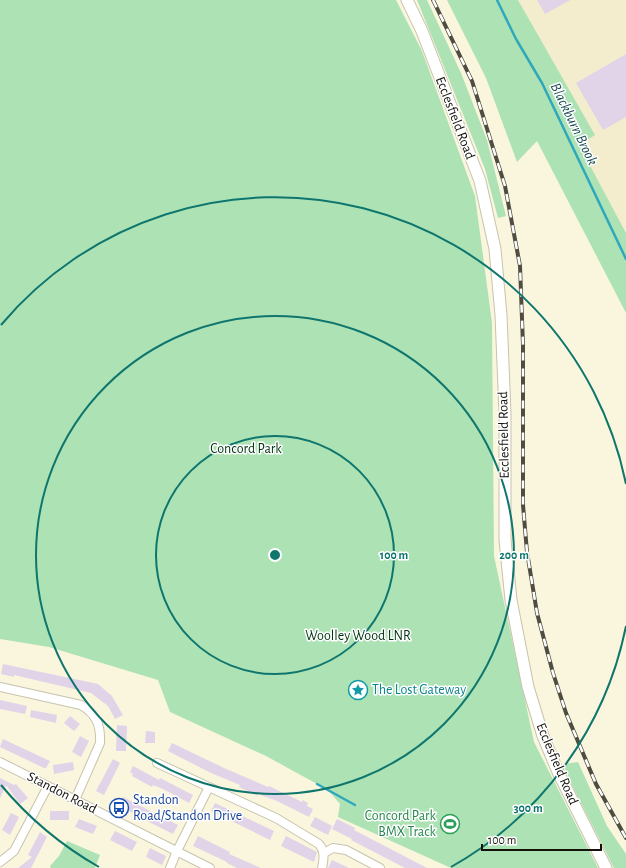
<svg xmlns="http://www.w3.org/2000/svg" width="626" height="868" viewBox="0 0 626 868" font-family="'Alegreya Sans',sans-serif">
  <rect width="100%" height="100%" fill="#faf6de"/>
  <path fill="#f3edcd" d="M518,0H626V233L578,145L594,135Z"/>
  <path fill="#ade2b5" d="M0,0H396L422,51L475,196L492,323L494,556L534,742L598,868H451L338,817L340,804L328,790L266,756L170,712L158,680L49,647L0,639Z
    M417,0H427L461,73L487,140L506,216L498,218L485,169Z
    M447,0H518L595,135L579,145L626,233V313L537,141L517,162L486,78Z
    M578,762L607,826L626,854V868H614L572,785L563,764Z
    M67,841L100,855L95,868H51L50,866L59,856Z"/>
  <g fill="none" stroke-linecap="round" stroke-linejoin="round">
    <path stroke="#30a8bb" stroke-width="2.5" d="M497,0L516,39L542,83L626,259
      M317,784L355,805"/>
  </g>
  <path fill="#e1d3e8" d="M537,0H570L545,14Z
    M626,54V117L603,130L576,83Z
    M3,664L98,684L112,696L123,715L115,719L108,706L91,693L14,675V677L1,674Z
    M0,700L27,706L25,714L0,709Z
    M31,710L57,715L56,723L30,717Z
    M70,716L80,724L74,731L64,723Z
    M117,725L127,726L126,751H116Z
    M146,731L155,732V743H145Z
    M80,736L89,741L81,757L72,752Z
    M3,739L50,761L46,768H44L0,747Z
    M172,743L224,768L268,787L269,786L302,802L303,800L308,803L307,806L313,809L309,817L277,801L258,794V796L239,787L240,785L211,773L168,751Z
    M113,759L120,763L104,795L96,791Z
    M73,762L74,770L54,774L53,765Z
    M133,766L159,780L160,778L193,795L189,803L163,789L153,785L152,787L132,776L133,774L130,772Z
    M0,778L14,785L16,784L28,798L20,804L6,785L0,798Z
    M123,797L178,825L173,834L145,820L119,805Z
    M215,803L274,831L270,840L211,811Z
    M50,811H69V820H50Z
    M11,813L19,817L10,835L2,830Z
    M315,817L332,826L328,835L310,826Z
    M79,819L97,826L93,834L75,827Z
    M337,819L355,828L354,830L427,868H405L351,840L352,839L332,829Z
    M115,831L137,842L132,851L110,840Z
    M40,832L47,837L31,868H18L32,857L28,855Z
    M198,836L230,852L229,854L261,868H237L227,863V862L193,846Z
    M286,836L317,852L314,862L281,846Z
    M150,848L166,856L162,865L146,857Z
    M332,860L349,868H328Z"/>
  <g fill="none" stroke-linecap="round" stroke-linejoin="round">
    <g stroke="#c7c3ac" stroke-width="10">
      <path id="street" d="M0,687L81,705C96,714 101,725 100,743L75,800
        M0,762L210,868
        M157,763L276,818L319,844C325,851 324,859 322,868
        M324,853L333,848L346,850L380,868
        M0,862L14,851L48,786
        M170,868L177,851L209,787"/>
    </g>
    <g stroke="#c7c3ac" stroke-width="13">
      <path id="secondary" d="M407,0L422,31L480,181L495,249L501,315L505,413V540L511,600L528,687L543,736L558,772L606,868"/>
    </g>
    <use href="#street" stroke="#fff" stroke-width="8"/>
    <use href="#secondary" stroke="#fff" stroke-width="11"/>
    <g stroke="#4f4d41" stroke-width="4">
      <path id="rail" d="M433,0L472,81L505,186L520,266L523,345V505L527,552L537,613L553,673L566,713L596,784L626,838"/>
    </g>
    <use href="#rail" stroke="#fff" stroke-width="2.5" stroke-dasharray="8" stroke-linecap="butt"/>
  </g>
  <g fill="none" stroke="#0f766e" stroke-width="2">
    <circle cx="275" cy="555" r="119"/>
    <circle cx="275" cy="555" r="239"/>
    <path d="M626 626A358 358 0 0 1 451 867M99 867A358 358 0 0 1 1 785M1 325A358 358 0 0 1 626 484"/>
  </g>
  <defs>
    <g id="sight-ring" transform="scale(1)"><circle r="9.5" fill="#fff" stroke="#0f9aa8" stroke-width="1.5"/><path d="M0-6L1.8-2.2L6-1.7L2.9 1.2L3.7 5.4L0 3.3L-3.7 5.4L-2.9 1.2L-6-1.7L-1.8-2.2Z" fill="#0f9aa8"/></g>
    <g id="bus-ring" transform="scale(1)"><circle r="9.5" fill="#fff" stroke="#1a4fb4" stroke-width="1.5"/><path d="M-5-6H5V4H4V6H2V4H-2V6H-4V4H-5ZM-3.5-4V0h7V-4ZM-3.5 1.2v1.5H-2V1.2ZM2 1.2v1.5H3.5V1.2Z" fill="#1a4fb4"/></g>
    <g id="stadium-ring" transform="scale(1)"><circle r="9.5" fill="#fff" stroke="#2e9e5b" stroke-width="1.5"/><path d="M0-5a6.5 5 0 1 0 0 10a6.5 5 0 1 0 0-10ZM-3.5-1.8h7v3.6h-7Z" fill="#2e9e5b"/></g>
  </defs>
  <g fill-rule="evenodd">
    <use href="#sight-ring" x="358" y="690"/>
    <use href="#bus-ring" x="119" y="808"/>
    <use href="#stadium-ring" x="450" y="824"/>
  </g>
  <g text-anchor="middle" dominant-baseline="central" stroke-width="3" stroke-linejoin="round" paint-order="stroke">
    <g font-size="14" fill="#131109" stroke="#fff">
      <text transform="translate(455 118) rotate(69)">Ecclesfield Road</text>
      <text transform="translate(504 435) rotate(-91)">Ecclesfield Road</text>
      <text transform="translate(557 764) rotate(67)">Ecclesfield Road</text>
      <text transform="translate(62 793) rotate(27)">Standon Road</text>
    </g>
    <g font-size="14" fill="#003411" stroke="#fff">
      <text x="246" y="449">Concord Park</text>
      <text x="358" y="636">Woolley Wood LNR</text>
    </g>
    <g font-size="14" fill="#0d838f" stroke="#fff" text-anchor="start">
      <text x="372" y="690">The Lost Gateway</text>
    </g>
    <g font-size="14" fill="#164399" stroke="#fff" text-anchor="start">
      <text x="133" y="800">Standon<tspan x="133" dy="16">Road/Standon Drive</tspan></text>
    </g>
    <g font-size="14" fill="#27864d" stroke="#fff" text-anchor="end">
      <text x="436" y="816">Concord Park<tspan x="436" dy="16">BMX Track</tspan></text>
    </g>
    <g font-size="15" font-style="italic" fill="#1a4c54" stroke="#fff">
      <text transform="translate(574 124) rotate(64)">Blackburn Brook</text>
    </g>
  </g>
  <circle cx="275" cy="555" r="6" fill="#0f766e" stroke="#fff" stroke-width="2"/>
  <g font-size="12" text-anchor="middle" font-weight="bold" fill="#0f766e" stroke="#fff" stroke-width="3" stroke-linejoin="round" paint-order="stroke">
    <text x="394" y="559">100 m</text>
    <text x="514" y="559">200 m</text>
    <text x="528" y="812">300 m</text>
  </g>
  <path d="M482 844v6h119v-6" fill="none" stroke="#131109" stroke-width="2"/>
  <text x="488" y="844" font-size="12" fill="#131109" stroke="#ffffff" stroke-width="3" paint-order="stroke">100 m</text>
</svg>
